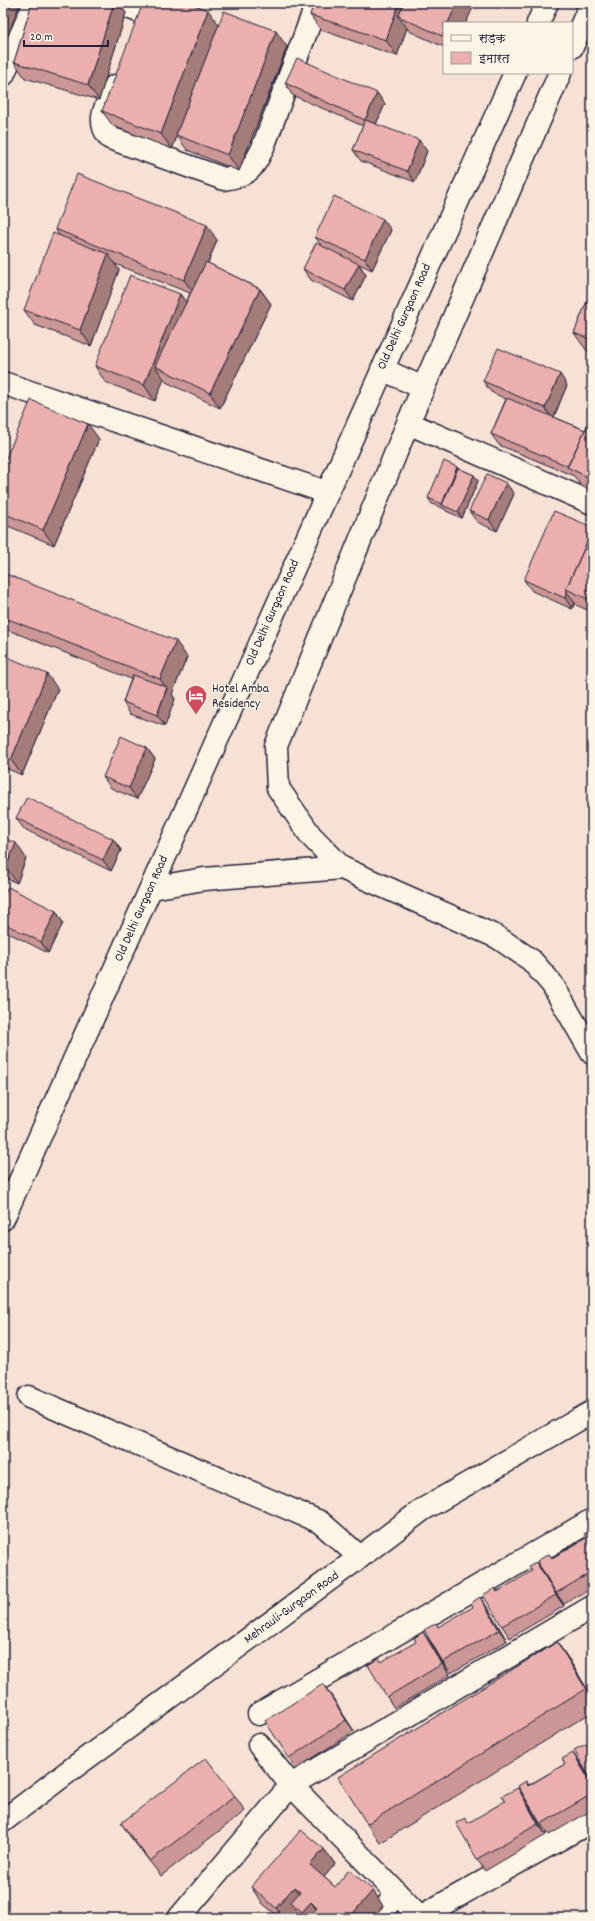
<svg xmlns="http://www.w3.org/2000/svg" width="595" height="1921" viewBox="0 0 595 1921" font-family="Dekko,'Playpen Sans Deva',sans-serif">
  <rect width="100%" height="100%" fill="#f7e0d4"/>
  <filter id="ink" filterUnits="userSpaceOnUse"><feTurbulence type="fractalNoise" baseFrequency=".025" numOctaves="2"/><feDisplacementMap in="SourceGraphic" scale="8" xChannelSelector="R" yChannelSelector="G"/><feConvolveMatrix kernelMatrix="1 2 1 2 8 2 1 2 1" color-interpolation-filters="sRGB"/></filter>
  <g filter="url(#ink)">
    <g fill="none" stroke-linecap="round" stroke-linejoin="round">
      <g stroke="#22223b" stroke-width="25">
        <path id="minor" d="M116,3L144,13
          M3,75L35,3
          M115,86C107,105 95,120 110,138L224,179C248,175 251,171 262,150L317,3
          M3,383L326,492
          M408,423L592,503
          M29,1397L320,1522L360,1557
          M259,1714L592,1520
          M259,1745L291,1785L421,1918
          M179,1918L291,1785L592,1607
          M377,1918L397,1893
          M418,1918L592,1821"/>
      </g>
      <g stroke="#22223b" stroke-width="25">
        <path id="major" d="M538,23L547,3
          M572,47L591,3
          M382,369L423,388
          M342,868L311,836L278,788L276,746L408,423L560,73
          M152,888L204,879L342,868L497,937L531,960L552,984L592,1053
          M3,1219C175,837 343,454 515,73
          M3,1821L73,1768L360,1557L422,1510L592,1412"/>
      </g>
      <use href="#minor" stroke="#fcf5e5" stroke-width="22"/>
      <use href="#major" stroke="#fcf5e5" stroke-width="22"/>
    </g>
    <path fill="#ca9796" stroke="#22223b" d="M32,3H119L126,13L99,100L25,78L14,62Z
      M314,3L444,23V47L409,31L407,28L397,56L321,30L310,15Z
      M219,25L287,47L239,171L187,150L177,136L172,149L113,126L102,111Z
      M285,83L377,93L385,104L376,124L427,151L415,182L361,161L353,150L363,126L292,95Z
      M55,229L217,240L208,263L260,289L271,304L220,408L166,382L164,379L155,401L105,382L95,366L180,294L186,303L190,293L115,264L119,270L91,346L35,325L24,310L60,236Z
      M391,230L372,270L359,264L366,275L353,301L311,280L303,269L321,245L315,237Z
      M592,289V353L587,351L574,333Z
      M483,381L567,385L554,417L585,430L592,416V491L581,486L574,476L499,445L491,434L506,399L491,392Z
      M99,439L54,545L3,524V465Z
      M458,468L474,475L478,481L462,518L446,511L445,509L432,504L428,498Z
      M506,483L514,494L497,531L477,522L469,511Z
      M592,527V612L576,605L575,603L572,609L532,591L524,580Z
      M3,573L187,657L172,694L175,699L165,726L130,714L123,702L131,679L3,628Z
      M3,655L58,689L22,775L3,767Z
      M147,748L155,759L137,799L111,788L103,777Z
      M16,818L113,839L121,850L111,871L24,829Z
      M3,838L26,858L17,883L3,877Z
      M3,898L56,911L63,923L48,953L3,930Z
      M592,1529V1588L564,1604L556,1593L549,1554L552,1558L586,1538Z
      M544,1573L564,1606L510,1638L502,1626L495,1588L497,1591Z
      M488,1608L507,1641L451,1673L443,1662L439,1627Z
      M557,1642L570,1661L592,1697V1712L380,1843L367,1824Z
      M431,1643L450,1675L394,1708L387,1697L382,1662Z
      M323,1684L354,1731L296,1769L289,1758Z
      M573,1753L581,1764L592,1783V1810L549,1835L541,1824L526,1781L529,1785L565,1764Z
      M518,1788L525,1799L546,1835L485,1871L477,1859L469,1823L505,1801Z
      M235,1796L245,1811L161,1876L132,1839L121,1823Z
      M324,1849L335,1864L324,1877L335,1887L383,1906L373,1918H302L297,1911L291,1918H280L262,1903L251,1887Z"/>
    <path fill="#a47b7a" stroke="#22223b" d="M4,3H20L3,49V5Z
      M114,3H119L126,13L99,100L88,85Z
      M399,3H405L398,16L407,28L397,56L386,40Z
      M457,3H475L466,23H448Z
      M208,10L219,25L176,135L177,136L172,149L161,134Z
      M276,31L287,47L239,171L228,155Z
      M444,31V39L442,36Z
      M377,93L385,104L373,131L365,120Z
      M419,140L427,151L415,182L407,171Z
      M383,219L391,230L372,270L365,259Z
      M207,225L217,240L195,295L184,280Z
      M108,254L119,270L91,346L80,330Z
      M359,264L366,275L353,301L345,290Z
      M260,289L271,304L220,408L210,393Z
      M180,294L191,309L155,366L164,379L155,401L144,385Z
      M560,374L567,385L553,419L545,408Z
      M88,424L99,439L54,545L43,530Z
      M457,467L461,473L443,506L442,504Z
      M474,475L478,481L462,518L458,512Z
      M506,483L514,494L497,531L489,520Z
      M567,592L575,603L572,609L565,598Z
      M176,641L187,657L172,694L175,699L165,726L157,715L167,689L160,679Z
      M47,674L58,689L22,775L11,760Z
      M147,748L155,759L137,799L129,788Z
      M113,839L121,850L111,871L103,860Z
      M16,843L26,858L17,883L6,867Z
      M56,911L63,923L48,953L41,942Z
      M536,1562L544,1573L564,1606L556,1595Z
      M480,1597L488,1608L507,1641L499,1630Z
      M423,1632L431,1643L450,1675L442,1664Z
      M557,1642L570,1661L592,1697V1698L586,1689Z
      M323,1684L331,1695L354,1731L346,1720Z
      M573,1753L581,1764L592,1783V1785Z
      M518,1788L525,1799L546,1835L538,1824Z
      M324,1849L335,1864L321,1881L310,1865Z
      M294,1887L304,1903L291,1902L297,1911L291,1918H283L276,1908Z
      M373,1890L383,1906L373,1918H349Z
      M311,1902L322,1917L321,1918H306L302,1912Z"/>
    <path fill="#ebb0ae" stroke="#22223b" d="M32,3H114L88,85L14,62Z
      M143,3H189L208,10L161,134L102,111Z
      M314,3H399L386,40L310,15Z
      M404,3H457L448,23H444V31L442,36L398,16Z
      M224,11L276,31L228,155L176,135Z
      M297,58L377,93L365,120L419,140L407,171L353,150L365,120L285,83Z
      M77,174L207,225L184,280L55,229Z
      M334,196L383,219L365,259L315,237Z
      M53,233L108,254L80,330L24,310Z
      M316,243L359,264L345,290L303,269Z
      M206,262L260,289L210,393L155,366Z
      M130,275L180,294L144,385L95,366Z
      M592,289V340L574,333Z
      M498,348L560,374L545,408L483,381Z
      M507,398L585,430L568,466L491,434Z
      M31,400L88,424L43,530L3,513V465Z
      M592,416V479L567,467Z
      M444,461L457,467L442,504L428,498Z
      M458,468L474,475L458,512L442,505Z
      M487,474L506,483L489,520L469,511Z
      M554,511L592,527V531L566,589L567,592L565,598L524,580Z
      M592,531V601L566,589Z
      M3,573L176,641L160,679L3,617Z
      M3,655L47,674L11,760L3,756Z
      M133,675L167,687L157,715L123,702Z
      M121,736L147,748L129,788L103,777Z
      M27,797L113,839L103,860L16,818Z
      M3,838L16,843L6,867L3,866Z
      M8,887L56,911L41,942L3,923V898Z
      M592,1529V1572L556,1593L537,1561L549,1554L552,1558L586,1538L584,1534Z
      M536,1562L556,1595L502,1626L483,1595L495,1588L497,1592L532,1571L529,1566Z
      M480,1597L499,1630L443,1662L424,1630L436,1623L438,1627L473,1607L471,1603Z
      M423,1632L442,1664L387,1697L368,1665L379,1658L381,1662L416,1642L414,1638Z
      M557,1642L586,1689L367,1824L338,1777Z
      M323,1684L346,1720L289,1758L265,1721Z
      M586,1744L588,1748L592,1745V1781L574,1750Z
      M573,1753L592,1785V1794L541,1824L518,1786L526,1781L528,1786L565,1764L562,1759Z
      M206,1758L235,1796L150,1861L121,1823Z
      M518,1788L538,1824L477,1859L456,1823L465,1818L468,1823L505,1801L502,1796Z
      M301,1830L324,1849L310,1865L335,1887L349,1870L373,1890L349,1918H308L317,1908L311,1902L302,1912L291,1902L300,1892L294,1887L276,1908L251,1887Z
      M228,1913L234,1918H224Z"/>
  </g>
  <defs>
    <g id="hotel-pin" transform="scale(1.15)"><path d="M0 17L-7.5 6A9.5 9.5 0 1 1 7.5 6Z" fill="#d1495b" stroke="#fcf5e5"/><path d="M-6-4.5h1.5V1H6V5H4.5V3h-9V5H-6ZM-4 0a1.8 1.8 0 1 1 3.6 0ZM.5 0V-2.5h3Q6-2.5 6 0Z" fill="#fff"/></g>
  </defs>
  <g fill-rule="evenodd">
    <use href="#hotel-pin" x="196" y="696"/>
  </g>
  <g text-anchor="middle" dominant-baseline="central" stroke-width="3" stroke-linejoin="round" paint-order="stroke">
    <g font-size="13" fill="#22223b" stroke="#fcf5e5">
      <text transform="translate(405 317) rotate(-66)">Old Delhi Gurgaon Road</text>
      <text transform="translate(273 613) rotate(-66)">Old Delhi Gurgaon Road</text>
      <text transform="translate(142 909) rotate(-66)">Old Delhi Gurgaon Road</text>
      <text transform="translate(292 1608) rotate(-36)">Mehrauli-Gurgaon Road</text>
    </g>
    <g font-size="13" fill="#22223b" stroke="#fcf5e5" text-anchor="start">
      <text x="212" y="689">Hotel Amba<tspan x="212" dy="15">Residency</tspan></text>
    </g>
  </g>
  <rect width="595" height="1921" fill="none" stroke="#fcf5e5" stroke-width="16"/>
  <rect x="8" y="8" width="579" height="1905" fill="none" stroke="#22223b" stroke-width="1.5" filter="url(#ink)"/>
  <rect x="443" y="22" width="130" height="52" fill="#fcf5e5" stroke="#a5a1a1"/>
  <rect x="451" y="35" width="20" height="6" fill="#fcf5e5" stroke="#a5a1a1"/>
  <text x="479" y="42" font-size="12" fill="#22223b">सड़क</text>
  <rect x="451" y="52" width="20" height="12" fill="#ebb0ae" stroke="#a5a1a1"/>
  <text x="479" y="62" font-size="12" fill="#22223b">इमारत</text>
  <path d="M24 40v6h84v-6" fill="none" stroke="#22223b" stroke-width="2"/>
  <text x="30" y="40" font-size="12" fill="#22223b" stroke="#fcf5e5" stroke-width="3" paint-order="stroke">20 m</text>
</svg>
